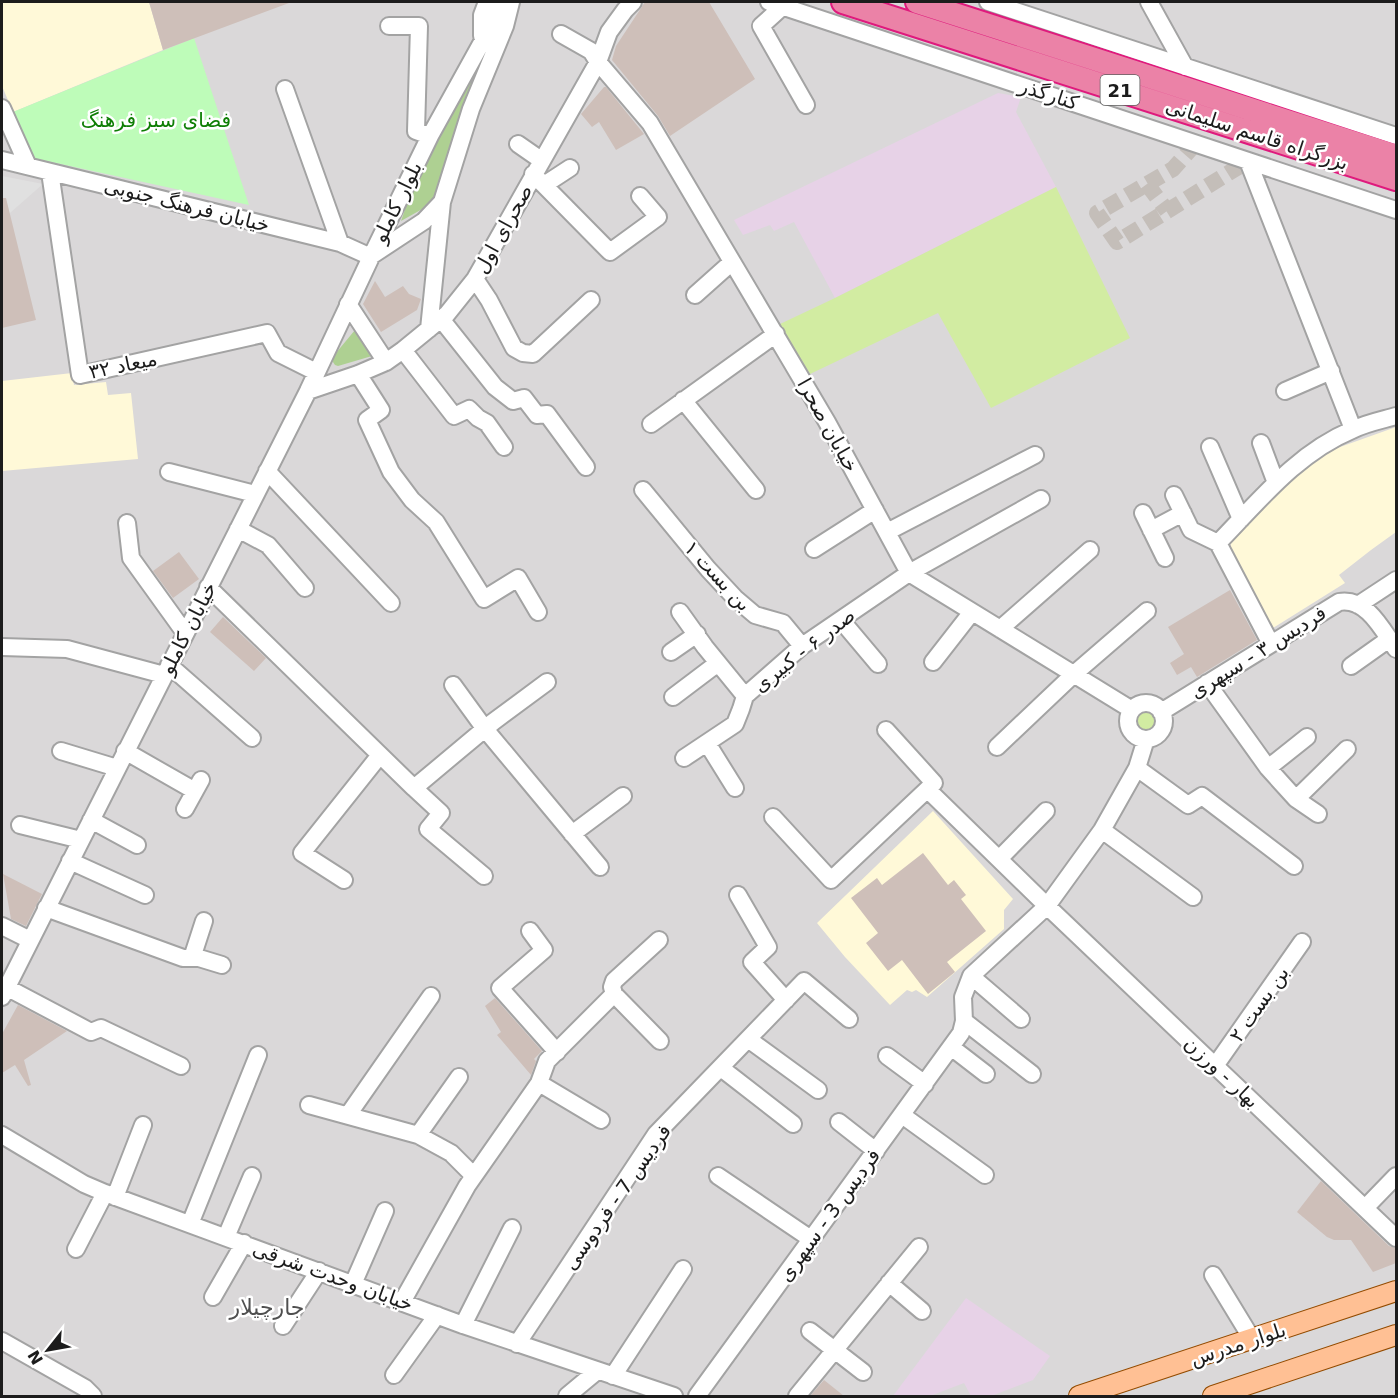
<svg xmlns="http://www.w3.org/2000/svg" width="1398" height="1398" viewBox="0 0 1398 1398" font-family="'DejaVu Sans',Vazirmatn,sans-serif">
  <rect width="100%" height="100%" fill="#eee7e0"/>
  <path fill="#dad8d9" d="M2,2H1396V1396H2Z"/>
  <path fill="#e7d2e7" d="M998,93L1021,97L1016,112L1056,187L835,298L794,222L774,231L770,225L743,235L734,220Z
    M966,1298L1050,1356L1033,1380L991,1396H971L964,1383L930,1396H893Z"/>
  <path fill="#fff9d8" d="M2,2H149L163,50L13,112L2,86Z
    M72,373L74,385L106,382L108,395L131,393L138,459L2,471V381Z
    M1396,427V532L1371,550L1339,575L1345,583L1273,628L1229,555L1232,536L1315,456Z
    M933,811L1013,899L1004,910V929L927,997L916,990L912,992L907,990L890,1005L845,957L817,923Z"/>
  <path fill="#d2eca2" d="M1056,187L1130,338L991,408L938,313L810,374L780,324L835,298Z
    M1135 721a12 12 0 1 1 24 0a12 12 0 1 1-24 0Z"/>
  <path fill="#aed092" d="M484,52L468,92L453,137L437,195L433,203L401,221L411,192Z
    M355,330L372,356L338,366L335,365L331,359Z"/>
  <path fill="#befcb9" d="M194,38L249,205L33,158L13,112Z"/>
  <path fill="#e0e0e0" d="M2,176L43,184L10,213L2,215Z"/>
  <path fill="#cebfb9" d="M149,2H288L289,3L163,50Z
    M645,2H709L755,79L670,136L658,116L612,60L616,46Z
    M604,87H606L644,134L616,150L599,122L592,127L581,114Z
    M2,198H6L36,320L2,328Z
    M375,281L385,297L403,286L409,294L421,299L417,310L381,332L363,304Z
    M179,552L199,579L173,598L153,571Z
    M1230,590L1257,640L1197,677L1191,667L1177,675L1170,663L1184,654L1168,627Z
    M223,617L266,658L254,671L210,632Z
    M923,853L948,885L954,880L966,895L961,899L986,931L947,962L955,972L928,994L902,960L888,971L866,943L878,933L851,898L877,878L882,885Z
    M3,874L42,894L26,926L11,919Z
    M495,998L542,1051L534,1059L536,1061L531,1075L497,1035L501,1032L485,1006Z
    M18,1005L67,1031L24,1060L31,1085L28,1086L15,1065L2,1073V1034Z
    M1321,1181L1389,1246L1396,1248V1263L1373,1272L1351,1240H1334L1327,1237L1297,1212Z
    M824,1380L844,1396H810Z"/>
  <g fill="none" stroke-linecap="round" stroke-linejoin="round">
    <path stroke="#c4beb9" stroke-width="16" stroke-dasharray="16 8" stroke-linecap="butt" d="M1196,143L1173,169L1097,213L1117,242L1248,161
      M1147,184L1167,211"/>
    <g stroke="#a3a3a3" stroke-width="20">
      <path id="minor" d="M769,2L1396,210
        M988,2L1396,136
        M1149,2L1185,67
        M783,6L761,26L806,105
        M389,26H419L416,131L430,136
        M561,34L591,51L598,62L650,123L827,422L909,573L1132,710
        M482,36V15L487,2
        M285,89L340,243
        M2,108L28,166
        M518,144L541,160
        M2,160L340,243L371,257
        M1248,161L1353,429
        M50,172L80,375L267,333L278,353L316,372
        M533,174L610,252L658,217L640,196
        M544,185L570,168
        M371,256L424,221L442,202L471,109L505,26L511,2
        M475,279L489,300L514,348L523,353L533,354L591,300
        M695,295L732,262
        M348,304L386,362
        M441,319L495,387L513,401L524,398L537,415L547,414L586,467
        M429,329L442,202
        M403,350L454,416L469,409L478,418L487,423L504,447
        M358,374L381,410L367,420L391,472L412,500L436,522L484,599L518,578L538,612
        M308,391L358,374L386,362L403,350L447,314L475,279L598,62L609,32L625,10L633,2
        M1285,391L1331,371
        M683,400L756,490
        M651,424L776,334
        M1261,443L1276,483
        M1210,447L1241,519
        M267,471L391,603
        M169,472L255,494
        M643,490L708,569L735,598L755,615L783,623L802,646
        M1174,495L1191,530L1218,543
        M1143,513L1165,558
        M127,523L131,558L185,633
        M238,529L268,545L305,588
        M1151,530L1183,513
        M887,532L1035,455
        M814,549L875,510
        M208,587L414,788L493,722L547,682
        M1358,605L1396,580
        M680,612L705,647L745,696
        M841,620L878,664
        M1000,629L1090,550
        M1271,644L1218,543C1259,501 1297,453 1352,430C1366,423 1382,420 1396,416
        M2,647L67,649L164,675
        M671,652L697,634
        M933,662L972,612
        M169,665L252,738
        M1351,666L1389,639
        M1207,683L1268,768L1296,799L1318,814
        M453,685L485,729L600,867
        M673,697L718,663
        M1128 721a18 18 0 1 1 36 0a18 18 0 1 1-36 0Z
        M1161,712L1339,602C1367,597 1383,631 1396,649
        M707,743L735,788
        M997,747L1074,674L1147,611
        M61,751L117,768
        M125,751L195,791
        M684,758L735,724L741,709L745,696L802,646L909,573L1041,499
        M1137,768L1188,805L1202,796L1294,866
        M1268,768L1307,737
        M414,788L441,813L428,829L484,876
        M928,790L1047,906L1396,1238
        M1296,799L1347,749
        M185,809L201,780
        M773,817L831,880L934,783L886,730
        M91,820L137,845
        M20,825L81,840
        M1102,830L1193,897
        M572,834L623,796
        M999,859L1046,811
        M70,861L145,895
        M344,880L302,853L380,755
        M738,895L768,947L752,962L786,1000
        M46,908L183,958H199L222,965
        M2,926L30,940
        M530,931L544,950L500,988L557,1052
        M192,958L204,921
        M971,976L1021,1019
        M6,987L91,1032L101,1028L181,1066
        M614,994L660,1041
        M2,997L308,391L371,257L430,136L492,24L499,2
        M964,1021L1032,1074
        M748,1039L818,1090
        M951,1047L986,1074
        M887,1056L925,1084
        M1215,1066L1302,942
        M721,1068L793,1124
        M539,1083L601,1120
        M309,1105L418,1135L451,1153L474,1176
        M348,1115L431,996
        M902,1115L985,1175
        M839,1122L876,1151
        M2,1135L84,1184L105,1193L463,1325L674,1396
        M418,1135L459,1077
        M718,1176L811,1239
        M115,1197L143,1125
        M1365,1208L1396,1176
        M190,1224L258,1055
        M226,1237L252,1176
        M76,1249L105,1193
        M1213,1275L1252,1339
        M889,1283L922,1311
        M353,1284L385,1211
        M213,1297L244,1243
        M402,1302L467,1186L539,1083L547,1061L614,994L612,987L614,981L659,940
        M463,1325L512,1228
        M283,1326L319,1271
        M810,1331L863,1372
        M2,1341L85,1388L93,1396
        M517,1344L656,1134L804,981L849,1019
        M394,1375L437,1315
        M613,1376L683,1269
        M567,1396L597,1371
        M697,1396L961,1033L964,1021L963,997L971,976L1047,906L1102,830L1137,768L1146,739
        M797,1396L919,1247"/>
    </g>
    <g stroke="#934b00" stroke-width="22">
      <path id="major" d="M1079,1396L1396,1291
        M1213,1396L1396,1335"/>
    </g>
    <g stroke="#df1a7d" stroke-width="26">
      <path id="highway" d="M843,2L1396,179
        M917,2L1396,156"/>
    </g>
    <use href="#minor" stroke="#fff" stroke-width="16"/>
    <use href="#major" stroke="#ffc094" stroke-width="20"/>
    <use href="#highway" stroke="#eb82a7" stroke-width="22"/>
  </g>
  <g text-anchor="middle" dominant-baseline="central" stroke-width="5" stroke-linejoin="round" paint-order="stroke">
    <rect fill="#fff" stroke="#606060" stroke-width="1.5" x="1100.5" y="75" width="39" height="30" rx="4.5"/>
    <g font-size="18" font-weight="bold" fill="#1c1c1c">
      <text x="1120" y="90">21</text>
    </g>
    <g font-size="20" fill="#1c1c1c" stroke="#fff">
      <text transform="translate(1049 94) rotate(18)">کنارگذر</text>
      <text transform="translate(1257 134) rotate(18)">بزرگراه قاسم سلیمانی</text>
      <text transform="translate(397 202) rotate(-64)">بلوار کاملو</text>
      <text transform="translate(187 205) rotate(14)">خیابان فرهنگ جنوبی</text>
      <text transform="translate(503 229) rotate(-61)">صحرای اول</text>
      <text transform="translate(123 365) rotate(-12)">میعاد ۳۲</text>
      <text transform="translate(828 425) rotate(61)">خیابان صحرا</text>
      <text transform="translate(718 576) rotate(47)">بن بست ۱</text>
      <text transform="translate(188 628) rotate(-63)">خیابان کاملو</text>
      <text transform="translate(804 650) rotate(-38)">صدر ۶ - کبیری</text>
      <text transform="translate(1258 652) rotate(-32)">فردیس ۳ - سپهری</text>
      <text transform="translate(1259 1004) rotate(-55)">بن بست ۲</text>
      <text transform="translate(1222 1072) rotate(43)">بهار - ورزن</text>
      <text transform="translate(617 1197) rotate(-55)">فردیس 7 - فردوسی</text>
      <text transform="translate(829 1215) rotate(-54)">فردیس 3 - سپهری</text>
      <text transform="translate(333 1276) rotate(20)">خیابان وحدت شرقی</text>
      <text transform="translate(1238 1344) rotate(-18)">بلوار مدرس</text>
    </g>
    <g font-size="20" fill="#0f7e05" stroke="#fff">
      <text x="156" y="120">فضای سبز فرهنگ</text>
    </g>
    <g font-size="22" fill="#4f4f4f" stroke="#fff">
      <text x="267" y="1307">جارچیلار</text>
    </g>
  </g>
  <rect width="1398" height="1398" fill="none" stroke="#1c1c1c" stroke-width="6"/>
  <g transform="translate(48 1350) rotate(239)" stroke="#ffffff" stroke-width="4.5" paint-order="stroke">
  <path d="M0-4.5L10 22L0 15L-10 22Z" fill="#1c1c1c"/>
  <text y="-9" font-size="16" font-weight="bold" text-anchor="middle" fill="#1c1c1c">N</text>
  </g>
</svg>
